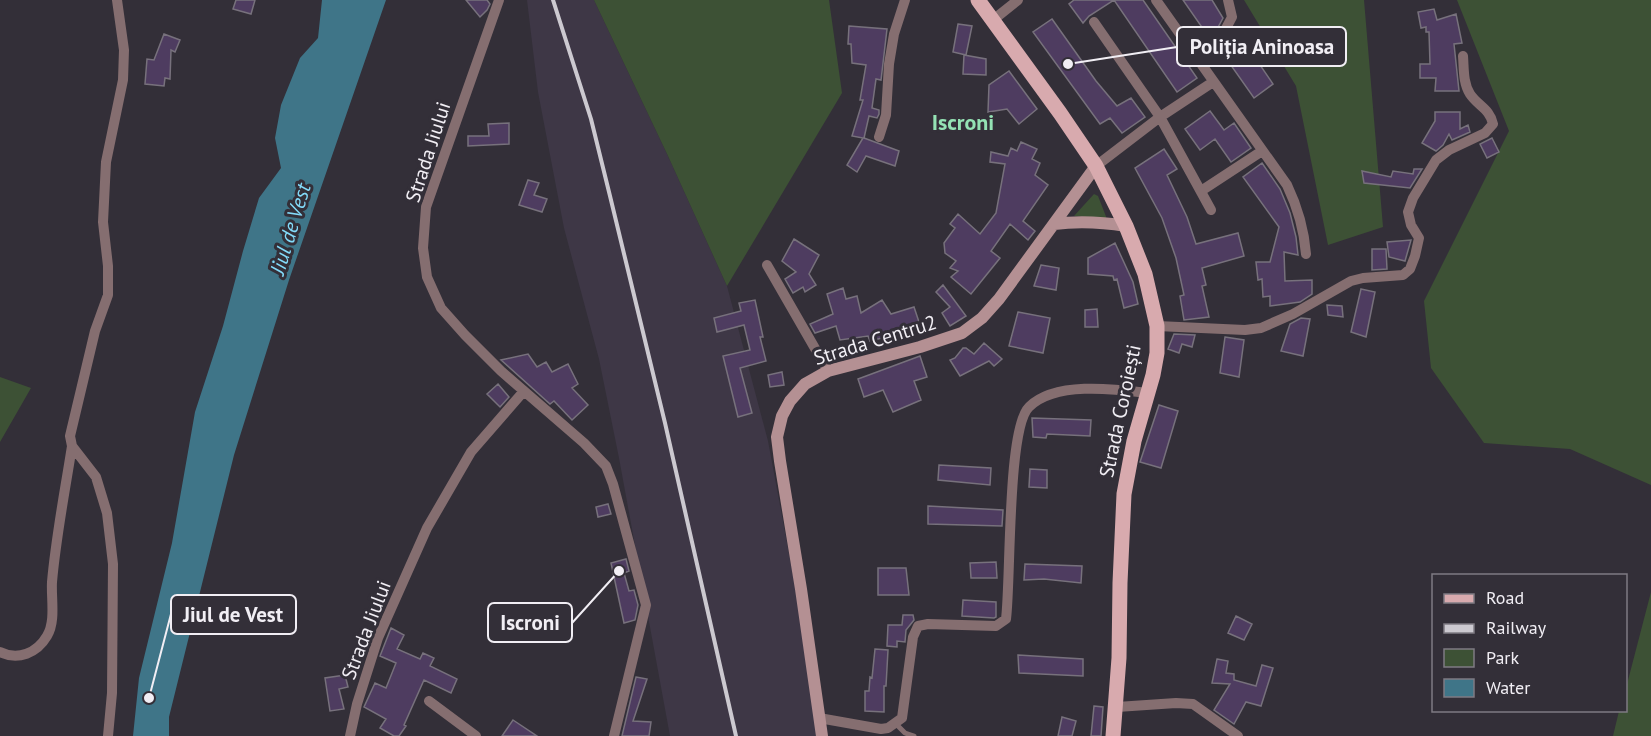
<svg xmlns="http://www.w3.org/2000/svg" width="1651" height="736" viewBox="0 0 1651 736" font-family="'PT Sans',sans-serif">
  <rect width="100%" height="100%" fill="#332f38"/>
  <path fill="#3e3746" d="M527,0H594L668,156L727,286L768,441L823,736H670L619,458L599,359L564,228L538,92Z"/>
  <path fill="#3d5135" d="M594,0H829L842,93L727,286L668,156Z
    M1244,0H1364L1383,227L1328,245L1296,86Z
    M1457,0H1651V485L1570,449L1484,443L1431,368L1424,301L1509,131Z
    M1094,194L1098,196L1107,219L1074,216Z
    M0,377L31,388L0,442Z
    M1651,592V736H1613L1619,711L1626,710V688Z"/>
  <path fill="#3f7588" d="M322,0H386L289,280L234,455L169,717V736H133L139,678L172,543L195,412L223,326L243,251L259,198L281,168L275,138L281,105L300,58L318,38Z"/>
  <path fill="#4e3c60" stroke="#77717c" stroke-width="1.5" d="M236,0H255L251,14L233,9Z
    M466,0H487L490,4L487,10L480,17Z
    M1074,0H1114L1089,16L1083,23L1069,4Z
    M1114,0H1143L1197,78L1177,92Z
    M1183,0H1212L1223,18L1217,29L1208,36Z
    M1434,9L1437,20L1456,14L1462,43L1454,44L1459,91H1435L1436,78H1420V64H1430L1429,32H1426V27L1421,28L1418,12Z
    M1052,19L1096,81L1117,106L1131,98L1145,117L1122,133L1110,118L1100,124L1033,32Z
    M958,24L972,26L966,55L953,52Z
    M849,26L887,29L881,80L876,79L872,108L879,110V114L877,118L869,116L864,138L899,151L895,166L866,156L857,172L847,165L863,138L852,136L863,100H860L866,65L852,63L851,44H848Z
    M164,34L180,40L175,52L171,50L170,79L165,78L164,86L145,84L147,59L154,60Z
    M1243,40L1273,84L1254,98L1223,54Z
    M964,55L986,59V75L963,74Z
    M1009,71L1037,109L1019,124L1007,109L988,112L989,85Z
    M1210,111L1224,130L1234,123L1251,148L1231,162L1215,139L1200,150L1185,129Z
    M1435,112H1460V129L1468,125L1470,132L1452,140L1449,134L1443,145L1436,151L1422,143L1435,121Z
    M509,123V144L468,146V136H489L488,124Z
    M1492,138L1499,152L1487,158L1480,144Z
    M1021,142L1037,149L1032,159L1040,163L1035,175L1048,185L1023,221L1035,231L1028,240L1010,224L991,251L1000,258L971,294L951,277L958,271L950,268L956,261L945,253L944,243L955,228L950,224L958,214L980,234L996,213L1005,164L990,162L991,152L1008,156L1011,148L1017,151Z
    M1164,149L1177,169L1167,175L1187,217L1196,244L1238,233L1244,256L1202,268L1206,285L1202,286L1209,317L1184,320L1180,296L1184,295L1176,258L1162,218L1135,168Z
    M1262,163L1280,189L1290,213L1296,237L1298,255L1284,252L1285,281L1312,280V294L1300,302L1270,306V296L1263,297L1262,279L1258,280L1256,262H1270L1279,227L1243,177Z
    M1414,169H1422L1410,188L1364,183L1362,171L1391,177L1393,171L1413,174Z
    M528,180L539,183L534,195L547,199L542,212L519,205Z
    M794,239L819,255L809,274L816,285L805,292L803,287L793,293L785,279L796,272L782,261Z
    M1411,240L1405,261L1389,257L1387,242Z
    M1115,243L1133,282L1138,304L1124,308L1117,279L1114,280L1113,276L1088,274V258Z
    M1372,249H1386L1387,269L1372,270Z
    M1041,265L1059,268L1056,290L1034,286Z
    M943,285L966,316L950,326L942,313L950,307L936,292Z
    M843,288L846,299L857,296L861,313L882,300L891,314L914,307L921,328L870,341L868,336L840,340L836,326L815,333L810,324L833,314L827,294Z
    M1361,289L1375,292L1366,337L1351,332Z
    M755,300L763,337H760L766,361L740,368L752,413L738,417L723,356L750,350L744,325L717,332L714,318L741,311L739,303Z
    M1327,305L1342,306L1343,317L1328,315Z
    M1097,309L1098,327H1085V310Z
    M1018,312L1050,318L1043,353L1009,346Z
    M1301,318L1310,319L1303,356L1281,351L1290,324Z
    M1174,334L1195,335L1192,347L1182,344L1179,353L1168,349Z
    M1225,337L1244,340L1239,377L1220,373Z
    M984,343L1002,359L994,366L989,361L960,376L950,360L955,358L963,348H966L974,354Z
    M528,354L537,367L546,362L552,372L568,364L578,384L572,388L588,405L572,420L554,401L550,404L501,360Z
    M920,356L927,377L914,381L921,400L893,412L883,390L864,397L858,379Z
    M782,372L784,385L770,387L768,375Z
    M498,384L509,397L500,407L487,394Z
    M1159,405L1178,411L1161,468L1140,462Z
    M1032,418L1091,420L1090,436L1047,434L1046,438L1033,437Z
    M939,465L991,468L990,485L938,480Z
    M1030,469L1047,470V488L1029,487Z
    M608,504L611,514L598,517L596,507Z
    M928,506L1003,510L1002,526L928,524Z
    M626,559L629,571L624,573L629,591L634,590L638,605L635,620L624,623L611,563Z
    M996,562L997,578H971L970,563Z
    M1025,564L1082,566L1081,583L1044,579L1024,580Z
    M878,568H906L909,595H878Z
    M963,600L996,602V617L994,618L962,616Z
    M903,615H913L914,620L906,630L905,642L897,641V647L887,646L888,625H902Z
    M1236,616L1252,624L1244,640L1228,633Z
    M391,628L404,635L397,649L420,659L423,653L434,658L430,666L457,679L451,693L424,680L404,725L406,726L399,736H394L380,728L386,719L364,707L375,683L386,688L396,663L380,656Z
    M875,649L888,650L886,686H884V712L865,711V691H869L870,677L872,678Z
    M1018,655L1083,659V676L1019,673Z
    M1217,659L1228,661L1226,673L1234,674V680L1256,686L1262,665L1273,668L1261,706L1246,702L1234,724L1214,710L1230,684L1212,683Z
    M345,675L348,687L339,689L344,709L330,711L325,678Z
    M636,677L647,679L633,721L651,722L649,736H622Z
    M1094,706L1103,707L1101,736H1091Z
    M1062,717L1076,721L1072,736H1058Z
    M513,720L537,736H502Z"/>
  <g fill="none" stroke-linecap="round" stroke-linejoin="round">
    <path stroke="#856e70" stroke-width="5" d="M895,723L905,733L914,736"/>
    <path stroke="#856e70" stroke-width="10" d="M499,0L426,207L423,248L427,277L441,308L465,335L501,371L584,443L606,466L613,484L646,605L614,736
      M1156,0L1287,185C1298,208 1304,229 1306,254
      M993,20L1018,0
      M1094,22L1160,117L1211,210
      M1194,55L1223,34L1232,17L1228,0
      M879,137L886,115L889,64L894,34L905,0
      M1096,166L1160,117L1213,82
      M1201,191L1262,151
      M767,265L828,371
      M1157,326L1245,330L1261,328L1293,314L1351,281L1363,278L1403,275L1410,269L1415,256L1419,238L1411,225L1408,212L1413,198L1436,160L1449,150L1485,133L1493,124C1490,109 1478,106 1470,94C1463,83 1464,69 1463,56
      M0,652C18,661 37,653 47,636C56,621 51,599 52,582C56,536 65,491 72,446
      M429,701L476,736
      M1117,707L1176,703L1193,704L1238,736
      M819,718L881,729L888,728L902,718L913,637L918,626L928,624L996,626L1006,619C1011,581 1007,428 1029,407C1055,381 1115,389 1148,393
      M108,736L112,693L113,564L107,513L96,477L72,446L70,436L95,331L108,295V266L103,222L106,162L123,80L124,50L117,0
      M350,736L357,704L378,638L427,528L471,452L524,391"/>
    <path stroke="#b49093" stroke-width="12" d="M1054,224C1079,221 1101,222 1126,226
      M822,736L801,589L780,461L777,437L782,416L790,401L805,384L828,371L920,347L962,333L982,318L999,299L1096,166"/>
    <path stroke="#d8aaae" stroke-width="15" d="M978,0L1060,113L1096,166L1126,226L1145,274L1157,326V353L1153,375L1134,441L1124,494L1120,583L1119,658L1113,736"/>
    <path stroke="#ccc9d0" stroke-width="4" d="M553,0L591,119L610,196L665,423L736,736"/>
  </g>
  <g text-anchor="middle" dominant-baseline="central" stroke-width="6" stroke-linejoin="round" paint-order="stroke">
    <g font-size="20" fill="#f1eef4" stroke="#332f38">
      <text transform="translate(428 152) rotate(-72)">Strada Jiului</text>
      <text transform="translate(875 340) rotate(-17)">Strada Centru2</text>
      <text transform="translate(1120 411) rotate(-78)">Strada Coroiești</text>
      <text transform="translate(366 630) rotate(-69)">Strada Jiului</text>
    </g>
    <g font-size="21" font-style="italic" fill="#83daf9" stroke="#332f38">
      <text transform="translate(290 229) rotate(-73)">Jiul de Vest</text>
    </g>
    <g font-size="22" font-weight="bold" fill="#94e2b4" stroke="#332f38">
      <text x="963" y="122">Iscroni</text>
    </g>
  </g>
  <path fill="none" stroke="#f1eef4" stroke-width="2" d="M1068 64L1177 47M149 698L171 614M619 571L572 623"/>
  <g fill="#f1eef4" stroke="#332f38" stroke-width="2">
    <circle cx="1068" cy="64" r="6"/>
    <circle cx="149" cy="698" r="6"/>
    <circle cx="619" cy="571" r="6"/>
  </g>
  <g fill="#332f38" stroke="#f1eef4" stroke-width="2">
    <rect x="1177" y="27" width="169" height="39" rx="6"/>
    <rect x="171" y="595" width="125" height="39" rx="6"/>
    <rect x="488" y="603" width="84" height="39" rx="6"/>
  </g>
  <g font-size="21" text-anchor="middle" font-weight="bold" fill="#f1eef4">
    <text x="1262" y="54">Poliția Aninoasa</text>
    <text x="233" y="622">Jiul de Vest</text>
    <text x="530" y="630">Iscroni</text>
  </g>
  <rect x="1432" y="574" width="195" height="138" fill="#332f38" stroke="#7f7b83" stroke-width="1.5"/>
  <rect x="1444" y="594" width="30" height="9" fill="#d8aaae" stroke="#7f7b83" stroke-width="1.5"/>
  <text x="1486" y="604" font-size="18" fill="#f1eef4">Road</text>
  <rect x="1444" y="624" width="30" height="9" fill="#ccc9d0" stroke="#7f7b83" stroke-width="1.5"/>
  <text x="1486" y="634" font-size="18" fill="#f1eef4">Railway</text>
  <rect x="1444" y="649" width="30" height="18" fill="#3d5135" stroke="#7f7b83" stroke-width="1.5"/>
  <text x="1486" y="664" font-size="18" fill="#f1eef4">Park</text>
  <rect x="1444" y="679" width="30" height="18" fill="#3f7588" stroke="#7f7b83" stroke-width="1.5"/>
  <text x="1486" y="694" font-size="18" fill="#f1eef4">Water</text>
</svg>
